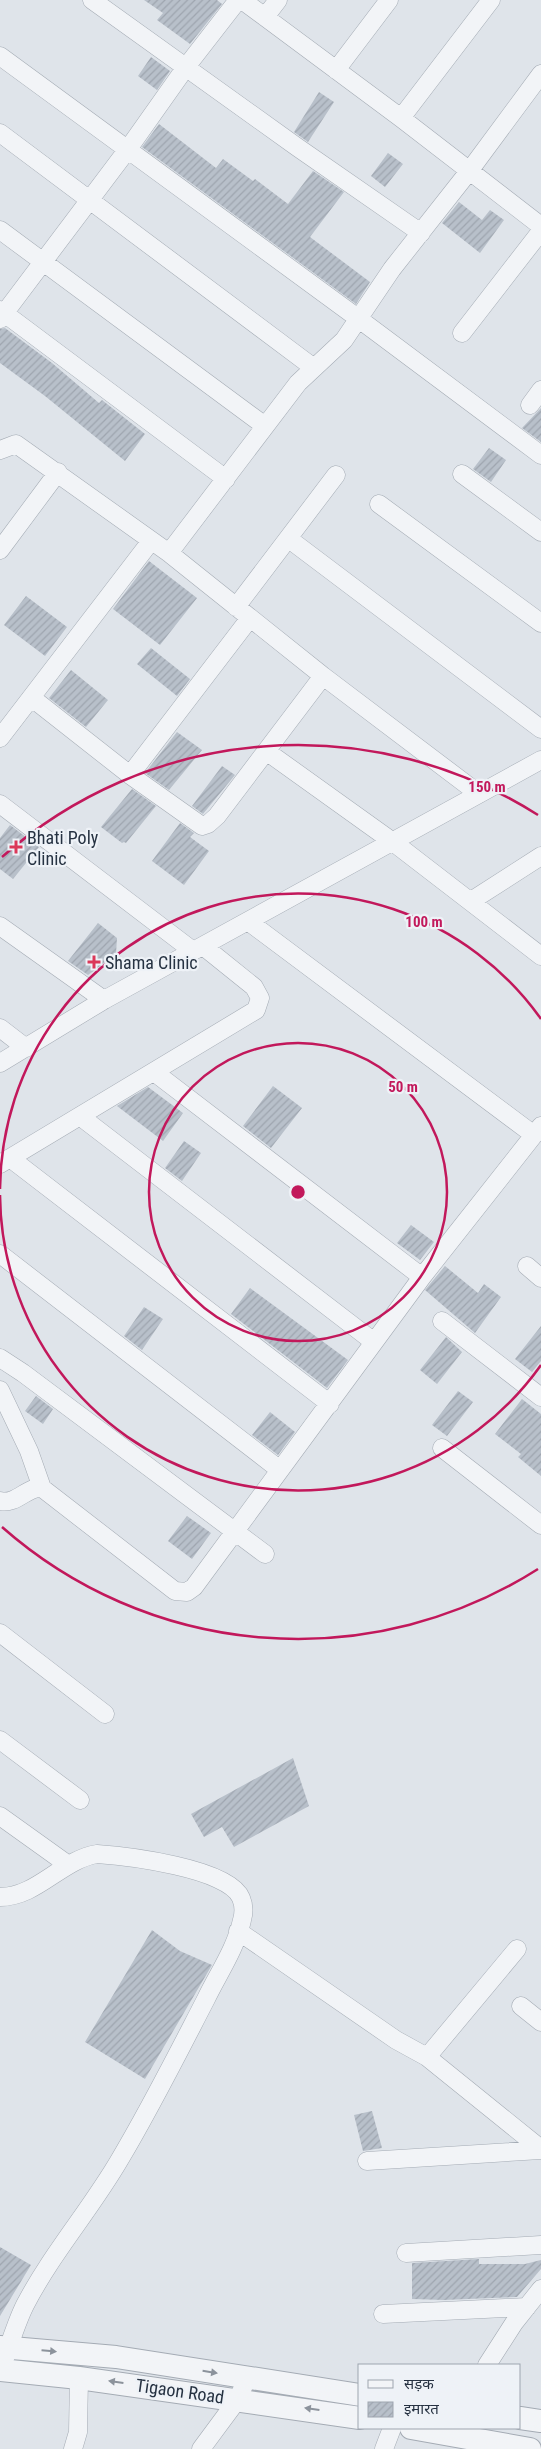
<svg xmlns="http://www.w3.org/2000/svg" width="541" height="2449" viewBox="0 0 541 2449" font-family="'Roboto Condensed','Noto Sans Devanagari',sans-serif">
  <defs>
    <pattern id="building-hatch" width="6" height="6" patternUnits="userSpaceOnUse" patternTransform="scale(1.25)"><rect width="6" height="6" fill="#b8c0ca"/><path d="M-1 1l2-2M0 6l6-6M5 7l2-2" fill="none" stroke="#9ea5af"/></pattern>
  </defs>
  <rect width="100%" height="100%" fill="#dfe4ea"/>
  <path fill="url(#building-hatch)" d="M144,0H217L222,4L190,44L157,20L163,13Z
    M151,57L170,71L157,90L138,76Z
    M319,92L334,102L308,142L294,132Z
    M159,124L216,168L223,159L253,181L255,179L288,204L313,171L344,192L310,237L370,282L356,304L142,147Z
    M388,153L403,164L385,187L371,176Z
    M459,202L482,220L490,210L504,220L480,253L442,223Z
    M5,328L52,363L99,403L102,400L145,434L125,461L45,396L0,363V329Z
    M541,408V442L522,428Z
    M489,448L506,460L491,482L473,469Z
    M149,561L197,598L160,645L113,609Z
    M26,596L67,627L45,656L4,625Z
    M151,648L190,679L177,696L137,664Z
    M71,670L108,700L86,727L49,698Z
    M177,732L202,750L169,790L145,773Z
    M222,766L235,775L203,814L192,806Z
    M132,789L156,806L126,843L124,842L122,843L101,827Z
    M180,823L194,833L190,837L209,851L184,885L152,861Z
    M10,825L39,847L13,879L0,869V838Z
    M98,923L117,938L116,954L88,975L68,961Z
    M273,1086L302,1108L271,1148L243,1126Z
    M148,1087L183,1113L163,1141L117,1106Z
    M184,1141L201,1153L182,1181L165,1168Z
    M411,1225L434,1242L420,1260L397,1243Z
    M445,1266L478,1293L484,1284L501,1297L475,1333L425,1290Z
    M250,1288L348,1360L327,1388L231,1314Z
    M144,1307L163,1319L142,1350L124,1336Z
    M541,1326V1361L532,1372L515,1359Z
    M446,1337L462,1352L437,1384L420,1370Z
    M458,1391L473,1402L447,1436L432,1425Z
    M36,1396L53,1409L43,1424L25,1411Z
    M522,1399L541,1414V1476L518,1457L521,1454L495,1434Z
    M270,1412L295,1432L278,1455L252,1435Z
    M187,1516L211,1533L192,1559L168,1541Z
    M293,1758L309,1806L234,1847L222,1827L204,1837L191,1814Z
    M152,1930L180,1951L212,1965L145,2079L85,2042Z
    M372,2111L382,2148L363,2151L354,2115Z
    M0,2247L31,2265L0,2316Z
    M479,2259V2264H525L541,2260V2269L517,2297L444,2300L412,2299V2263Z"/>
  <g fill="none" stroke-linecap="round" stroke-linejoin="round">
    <g stroke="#a4abb4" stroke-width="19">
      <path id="minor" d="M92,0L297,147L421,233
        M242,0L401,118L541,226
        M265,17L278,0
        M0,56L359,319L541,455
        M336,70L389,0
        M401,118L491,0
        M0,133L314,368
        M0,230L265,426
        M0,310L226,479
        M0,319L128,149L186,67L238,0
        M462,333L541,231
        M530,405L541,390
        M0,450L16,444L169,553L323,676L479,794
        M462,474L541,532
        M379,504L541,623
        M289,539L541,729
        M0,550L58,472
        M169,553L298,383L344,340L392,269L470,170L541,74
        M236,607L336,475
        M32,698L130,775L202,826L208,824L217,816L323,676
        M0,738L151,541
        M266,751L393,842L541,956
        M130,775L250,618
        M0,804L193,951
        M471,901L541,856
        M249,922L534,1135
        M0,926L104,1000
        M0,1028L26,1048
        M0,1063L104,1000L541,760
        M154,1072L422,1277
        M81,1117L374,1342
        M10,1158L330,1404
        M0,1164L256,1010L260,998L254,987L203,946
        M0,1254L280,1470
        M527,1266L541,1278
        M442,1321L541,1397
        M0,1358L23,1373L265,1554
        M0,1390L29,1451L42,1488
        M442,1448L541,1525
        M0,1501C17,1505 27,1486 42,1488L175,1591L187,1592L194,1587L422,1277L541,1126
        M0,1633L105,1714
        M0,1740L80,1800
        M0,1816L67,1864
        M0,1897C37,1897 61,1860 97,1854C126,1856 229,1868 241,1898C244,1905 244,1913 242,1920C236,1948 218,1974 206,1999C178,2053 151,2107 120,2159C91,2209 52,2253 25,2305C17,2321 11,2340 5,2358
        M238,1931L396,2040L427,2057
        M517,1949L427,2057L541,2149
        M521,2006L541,2022
        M367,2161L541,2150
        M406,2253L541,2245
        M383,2314L527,2307
        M487,2365L514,2323L541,2289
        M73,2449L78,2432L79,2378
        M201,2449L238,2399L247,2378
        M384,2449L392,2428"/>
    </g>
    <g stroke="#a4abb4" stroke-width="24">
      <path id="tertiary" d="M0,2347L116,2357L360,2395
        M0,2370L79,2378L360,2418
        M520,2418L541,2421
        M411,2428L530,2449"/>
    </g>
    <use href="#minor" stroke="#f2f4f7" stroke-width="18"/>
    <use href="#tertiary" stroke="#f2f4f7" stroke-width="22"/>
  </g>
  <defs><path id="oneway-solid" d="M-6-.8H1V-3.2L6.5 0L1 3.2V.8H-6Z" transform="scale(1.25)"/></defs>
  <g fill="#8c939c">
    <use href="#oneway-solid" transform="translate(49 2351) rotate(5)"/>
    <use href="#oneway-solid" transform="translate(210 2372) rotate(9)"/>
    <use href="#oneway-solid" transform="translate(116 2382) rotate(-172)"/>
    <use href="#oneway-solid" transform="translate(312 2409) rotate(-172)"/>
  </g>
  <g fill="none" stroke="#c2185b" stroke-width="2.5">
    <circle cx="298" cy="1192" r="149"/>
    <path d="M541 1365A298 298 0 0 1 0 1195M0 1189A298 298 0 0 1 541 1019"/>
    <path d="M538 1569A447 447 0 0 1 2 1527M2 857A447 447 0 0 1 538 815"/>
  </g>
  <g fill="#db3859" stroke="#eef2f7" stroke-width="2">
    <path d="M13.5 839.5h5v5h5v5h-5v5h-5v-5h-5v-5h5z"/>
    <path d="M91.5 954.5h5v5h5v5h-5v5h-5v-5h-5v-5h5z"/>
  </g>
  <g text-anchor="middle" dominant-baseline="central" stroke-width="4.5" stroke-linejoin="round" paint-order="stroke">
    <g font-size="18" fill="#263242" stroke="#eef2f7" text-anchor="start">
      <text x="27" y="837">Bhati Poly<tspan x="27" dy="21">Clinic</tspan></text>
      <text x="105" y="962">Shama Clinic</text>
    </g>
    <g font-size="18" fill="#263242" stroke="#eef2f7">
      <text transform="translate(180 2391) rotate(8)">Tigaon Road</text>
    </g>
  </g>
  <circle cx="298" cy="1192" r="8" fill="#c2185b" stroke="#eef2f7" stroke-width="2.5"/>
  <g font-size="15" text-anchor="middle" font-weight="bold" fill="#c2185b" stroke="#eef2f7" stroke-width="4.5" stroke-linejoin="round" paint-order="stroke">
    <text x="487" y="792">150 m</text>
    <text x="424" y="927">100 m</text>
    <text x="403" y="1092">50 m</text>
  </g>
  <rect x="358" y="2364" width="162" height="65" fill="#eef2f7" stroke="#9ea5af"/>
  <rect x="368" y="2380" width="25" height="8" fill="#f2f4f7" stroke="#9ea5af"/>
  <text x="404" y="2389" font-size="15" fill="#263242">सड़क</text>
  <rect x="368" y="2402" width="25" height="15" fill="url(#building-hatch)" stroke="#9ea5af"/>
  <text x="404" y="2414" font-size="15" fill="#263242">इमारत</text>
</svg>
